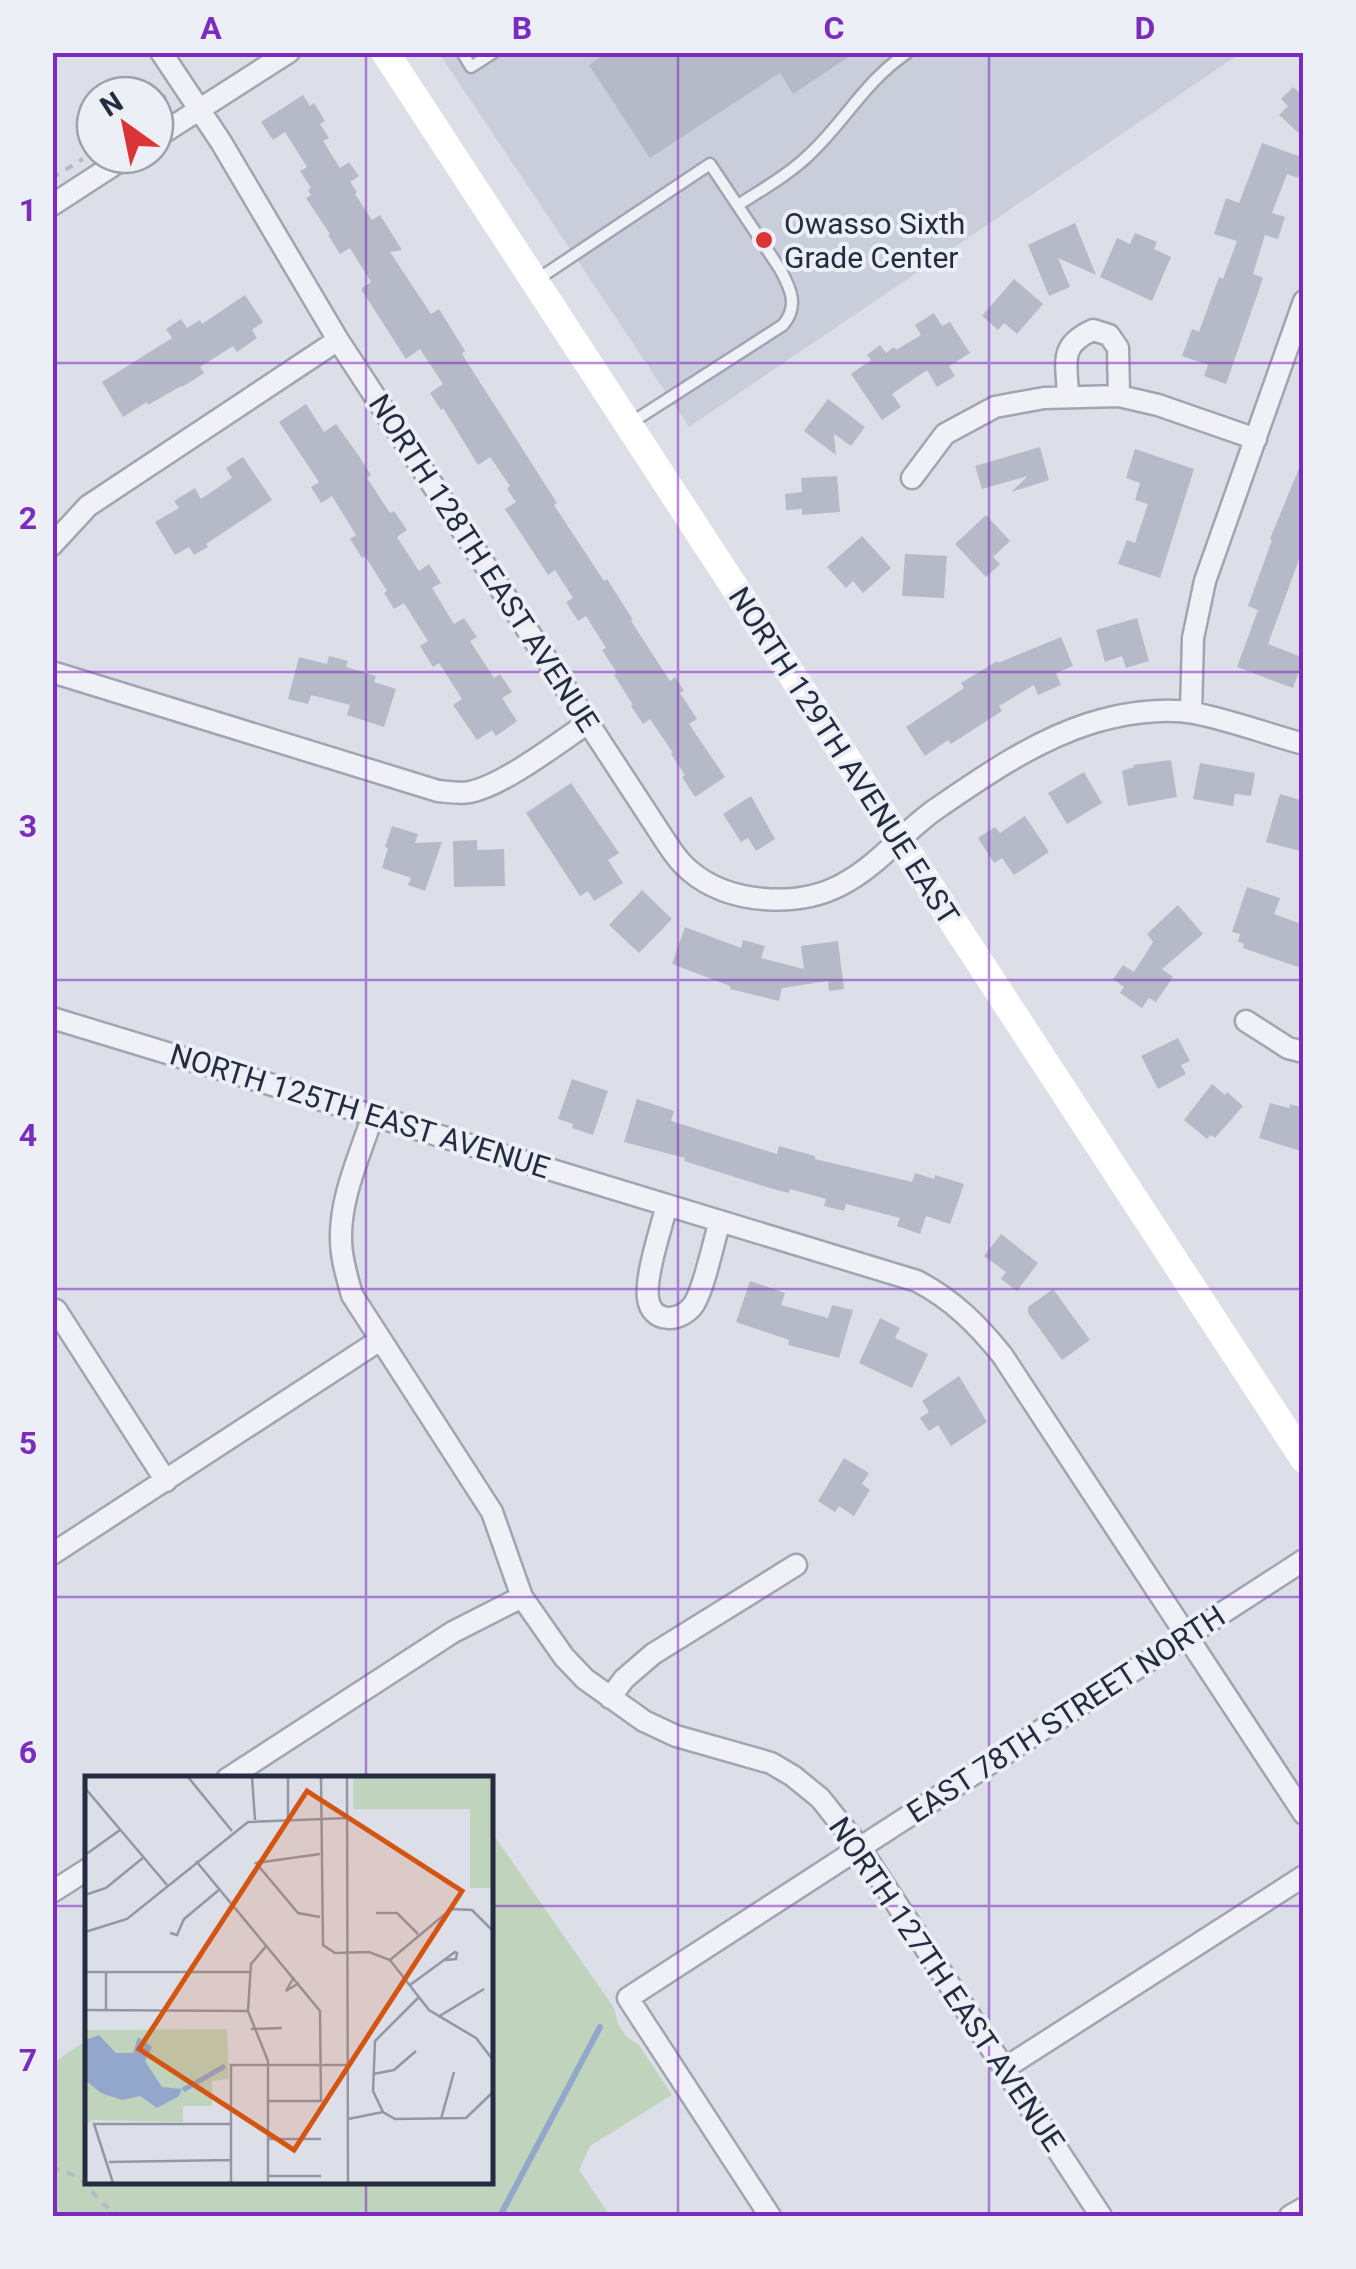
<svg xmlns="http://www.w3.org/2000/svg" width="1356" height="2269" viewBox="0 0 1356 2269" font-family="Roboto,sans-serif">
  <rect width="100%" height="100%" fill="#dcdfe8"/>
  <path fill="#caceda" d="M439,53H1241L689,427Z"/>
  <path fill="#bfd3bd" d="M490,1830L614,2008L618,2024L627,2037L639,2045L672,2095L590,2146L579,2170L610,2216H53V2063L87,2040L88,2182H490Z"/>
  <g fill="none" stroke-linecap="round" stroke-linejoin="round">
    <path stroke="#93a7cc" stroke-width="6" d="M500,2216L600,2027"/>
  </g>
  <path fill="#b6bac8" d="M608,52H856L793,94L780,73L650,158L589,65Z
    M1293,87L1300,93L1304,89V138L1279,115L1288,106L1281,99Z
    M303,95L310,106L314,103L325,121L320,124L329,138L323,141L340,168L349,162L359,176L350,182L357,192L355,194L372,220L380,215L402,250L390,252L431,314L439,309L465,351L462,354L557,503L554,505L604,581L607,579L633,620L631,621L670,681L675,677L684,691L680,693L697,719L689,724L725,777L695,797L682,777L685,775L671,754L673,753L650,719L643,724L631,706L633,705L614,675L617,673L602,650L606,648L586,616L578,621L566,602L573,598L555,570L548,575L505,509L516,502L507,489L510,486L490,457L478,465L443,408L441,410L430,393L443,384L420,349L406,359L361,289L371,282L350,248L340,254L328,235L330,234L306,198L311,195L308,190L311,188L300,171L307,167L285,132L273,140L261,122Z
    M1262,143L1304,158V163L1298,178L1287,174L1272,213L1285,217L1278,239L1265,235L1253,274L1263,278L1226,384L1204,376L1208,365L1182,356L1192,329L1199,332L1219,277L1223,279L1237,241L1214,234L1226,198L1239,203Z
    M1075,223L1096,275L1058,258L1070,287L1049,296L1028,245Z
    M1135,233L1157,242L1154,249L1171,257L1152,301L1100,277L1117,238L1130,244Z
    M1014,279L1043,304L1017,334L1004,323L998,330L982,316Z
    M245,295L263,322L252,330L257,338L237,352L233,346L200,367L204,373L182,387L181,386L148,405L147,402L123,417L102,382L172,338L166,329L181,319L187,328L200,320L202,324Z
    M934,313L942,326L950,322L970,353L949,366L955,376L937,387L927,370L892,394L901,407L882,420L851,374L871,360L867,355L880,345L886,353L894,347L896,350L921,335L915,325Z
    M828,399L865,427L851,446L834,434L836,455L804,431Z
    M306,404L324,432L336,424L359,456L371,475L367,478L390,513L394,511L407,530L397,537L419,571L429,564L441,583L432,588L454,624L464,618L477,637L470,641L494,678L500,674L512,692L502,698L517,721L496,736L492,730L477,740L453,705L462,699L439,663L433,667L420,646L428,641L404,603L394,609L384,593L387,591L365,556L362,558L350,539L356,535L332,496L321,503L311,487L319,482L279,422Z
    M1040,447L1049,480L1011,492L1028,476L982,489L975,466Z
    M1135,449L1194,469L1160,578L1118,564L1127,540L1135,543L1148,504L1135,500L1140,483L1126,478Z
    M1304,456V546L1268,644L1304,658L1293,688L1237,667L1258,610L1248,606L1272,540L1270,539Z
    M243,457L272,500L206,544L208,547L194,555L189,547L175,555L155,522L179,508L174,501L195,488L201,499L232,478L226,468Z
    M837,476L840,512L802,515V509L786,510L785,494L802,492L801,478Z
    M986,515L1010,541L993,557L1000,564L986,577L955,544Z
    M862,536L891,568L863,593L853,581L846,588L827,567Z
    M905,554L947,556L944,598L902,596Z
    M1137,618L1149,661L1126,668L1122,656L1105,662L1096,630Z
    M1061,637L1073,666L1056,673L1061,685L1038,695L1034,685L999,706L1002,711L951,744L948,740L925,756L906,727L964,688L961,683L997,661L998,663Z
    M329,656L348,661L346,667L376,676L374,682L396,689L384,727L347,715L350,705L311,695L308,704L288,699L299,657L327,664Z
    M1171,760L1177,797L1128,806L1122,771L1134,767L1133,765Z
    M1200,763L1255,773L1251,796L1235,794L1233,806L1193,799Z
    M1084,772L1102,803L1067,824L1048,793Z
    M571,783L619,853L608,860L623,883L594,901L588,891L580,896L526,813Z
    M1280,794L1304,801V852L1266,842Z
    M751,796L775,839L756,851L748,838L741,842L723,814Z
    M1025,816L1049,852L1014,875L1002,858L994,863L978,838L995,827L1000,833Z
    M392,826L418,834L415,843L442,842L425,891L408,885L411,878L382,868L388,848L385,847Z
    M477,840V850L504,849L505,886L454,887L453,841Z
    M1247,887L1280,898L1274,914L1304,925V969L1243,948L1244,944L1238,942L1240,934L1232,932Z
    M642,890L672,919L639,953L609,925Z
    M1178,905L1203,934L1162,969L1173,977L1156,1002L1149,998L1142,1008L1120,993L1124,987L1113,979L1123,965L1134,972L1153,942L1147,934Z
    M685,927L741,948L743,940L765,946L761,958L804,969L801,946L838,941L844,989L829,991L828,981L782,988L779,1001L730,989V986L672,964Z
    M1178,1038L1190,1061L1181,1065L1186,1074L1158,1089L1141,1056Z
    M572,1079L608,1091L593,1135L572,1128L573,1124L558,1119Z
    M1212,1084L1225,1095L1227,1092L1243,1106L1215,1138L1211,1135L1207,1139L1184,1120Z
    M637,1099L674,1111L671,1121L777,1154L779,1146L815,1156V1159L912,1182L915,1173L934,1179L935,1175L964,1184L950,1224L926,1216L920,1234L897,1226L900,1218L846,1204L844,1211L824,1206L826,1199L790,1189L789,1193L773,1189L684,1161L685,1158L624,1142Z
    M1270,1103L1289,1108L1290,1104L1304,1108V1152L1259,1138Z
    M1001,1234L1038,1263L1017,1291L1001,1279L1006,1272L984,1256Z
    M750,1281L785,1293L781,1305L828,1318L832,1305L853,1310L839,1358L788,1345L789,1340L736,1322Z
    M1053,1289L1090,1340L1062,1360L1028,1313V1307Z
    M880,1318L900,1328L895,1338L928,1354L912,1388L859,1363Z
    M959,1376L987,1422L951,1446L938,1425L929,1431L920,1418L929,1412L922,1401Z
    M844,1458L869,1473L862,1484L870,1490L854,1516L839,1506L835,1512L818,1501Z"/>
  <g fill="none" stroke-linecap="round" stroke-linejoin="round">
    <g stroke="#a1a5b2" stroke-width="15">
      <path id="service" d="M462,52L471,67L494,52
        M738,205C765,188 793,172 815,149C849,115 866,81 908,52
        M538,279L710,164L780,269C791,289 799,306 783,325L629,424"/>
    </g>
    <g stroke="#a1a5b2" stroke-width="25">
      <path id="minor" d="M161,52L221,142L338,340L666,842C673,853 680,863 690,871C729,904 797,908 841,885C878,866 903,832 936,809C984,776 1033,742 1088,724C1119,714 1161,707 1194,713C1230,720 1267,734 1304,744
        M155,138L289,52
        M52,205L129,155
        M1068,396C1067,362 1058,346 1093,330L1109,335L1118,348L1119,396
        M912,478L945,434L995,407L1044,398L1119,396L1158,405L1256,439
        M52,545L88,506L338,340
        M52,672L438,791C449,792 460,794 470,792C504,785 558,743 588,723
        M1191,712L1193,638L1205,581L1304,301
        M52,1018L917,1281C953,1300 977,1324 1002,1355L1304,1814
        M1246,1021L1288,1048L1304,1052
        M373,1115C360,1155 340,1197 341,1239C341,1258 347,1277 352,1295L492,1512L522,1597L564,1657L585,1679L644,1721L676,1736L771,1763L793,1776L820,1798L860,1848L1101,2216
        M667,1205C661,1228 645,1276 648,1298C651,1324 681,1323 694,1304C705,1286 713,1243 720,1221
        M56,1310L166,1481
        M52,1554L380,1340
        M610,1698L624,1679L653,1654L796,1565
        M227,1779L453,1632L522,1597
        M52,1892L88,1869
        M1005,2068L1304,1876
        M770,2216L628,1998L1304,1560
        M1290,2216L1304,2208"/>
    </g>
    <path stroke="#b6bac3" stroke-width="4" stroke-dasharray="8 8" stroke-linecap="butt" d="M155,111L165,98L163,95
      M52,178L83,159
      M52,2167L79,2177L103,2204L120,2216"/>
    <use href="#service" stroke="#eff1f6" stroke-width="10"/>
    <use href="#minor" stroke="#eff1f6" stroke-width="20"/>
    <path stroke="#fff" stroke-width="28" d="M385,52L1304,1459"/>
  </g>
  <path fill="none" stroke="#7b2cbf" stroke-width="2.5" stroke-opacity="0.55" d="M366,52V1779M678,52V2216M989,52V2216M52,363H1304M52,672H1304M52,980H1304M52,1289H1304M52,1597H1304M52,1906H88M490,1906H1304M366,2182V2216"/>
  <circle fill="#db3436" stroke="#eceff6" stroke-width="4" cx="764" cy="240" r="10"/>
  <g text-anchor="middle" dominant-baseline="central" stroke-width="8" stroke-linejoin="round" paint-order="stroke">
    <g font-size="30" fill="#252b40" stroke="#eceff6" text-anchor="start">
      <text x="784" y="223">Owasso Sixth<tspan x="784" dy="34">Grade Center</tspan></text>
    </g>
    <g font-size="30" fill="#252b40" stroke="#eceff6">
      <text transform="translate(484 563) rotate(57)">NORTH 128TH EAST AVENUE</text>
      <text transform="translate(844 756) rotate(57)">NORTH 129TH AVENUE EAST</text>
      <text transform="translate(360 1111) rotate(17)">NORTH 125TH EAST AVENUE</text>
      <text transform="translate(1066 1714) rotate(-33)">EAST 78TH STREET NORTH</text>
      <text transform="translate(947 1984) rotate(56)">NORTH 127TH EAST AVENUE</text>
    </g>
  </g>
  <g transform="translate(85 1776)">
    <rect width="408" height="408" fill="#dcdfe8"/>
    <path d="M268,1H407V112H385V33H268ZM142,253L144,303L127,305V330H98V346L8,344L0,349V254Z" fill="#bfd3bd"/>
    <path d="M14,259L31,277H48L53,261L67,271L60,285L77,311L97,313L94,320L72,332L55,320L37,324L16,317L0,304V264Z" fill="#93a7cc"/>
    <path fill="none" stroke="#93a7cc" stroke-width="5" d="M98,314L140,290"/>
    <path fill="none" stroke="#9397a5" stroke-width="2.5" d="M103,1L147,55M167,1L170,44M203,1V42M236,1L238,169L250,177L284,176L305,184L344,234L391,262L408,284M262,1L263,407M0,12L82,109M0,79L35,54M111,85L235,235L236,325H183M0,119L21,112L59,81M291,137H312L333,158M235,141L213,137L171,87L235,78M0,156L42,143L163,46L262,42M85,157L92,159L99,143L135,113M182,169L166,188L163,235L183,285V407M305,184L366,133L387,134L408,155M0,196H166M21,196V234M209,201L201,215L214,207M325,209L370,176L372,177L371,183L360,184M334,221L290,265L288,315L298,336L310,343L381,342L408,316M0,234L163,235M353,241L399,213M166,253L197,252M288,298L309,294L331,275M263,343L298,336M356,343L369,296M183,363H236M24,386L146,384M183,400H236M28,407L9,348H146M146,407V289H263"/>
    <path fill="#d45411" fill-opacity="0.15" stroke="#d45411" stroke-width="5" d="M222,15L377,115L209,374L54,273Z"/>
    <rect width="408" height="408" fill="none" stroke="#252b40" stroke-width="5"/>
  </g>
  <rect width="1356" height="2269" fill="none" stroke="#eceff6" stroke-width="110"/>
  <g transform="translate(125 125) rotate(327)"><circle r="48" fill="#eceff6" stroke="#9ca1ad" stroke-width="2.5"/>
  <path d="M0-8L18 38L0 25L-18 38Z" fill="#db3436"/>
  <text y="-15" font-size="28" font-weight="bold" text-anchor="middle" fill="#252b40">N</text>
  </g>
  <rect x="55" y="55" width="1246" height="2159" fill="none" stroke="#7b2cbf" stroke-width="4"/>
  <g font-size="32" text-anchor="middle" font-weight="bold" fill="#7b2cbf">
    <text x="211" y="39">A</text>
    <text x="522" y="39">B</text>
    <text x="834" y="39">C</text>
    <text x="1145" y="39">D</text>
    <text x="28" y="221">1</text>
    <text x="28" y="529">2</text>
    <text x="28" y="837">3</text>
    <text x="28" y="1146">4</text>
    <text x="28" y="1454">5</text>
    <text x="28" y="1763">6</text>
    <text x="28" y="2071">7</text>
  </g>
</svg>
